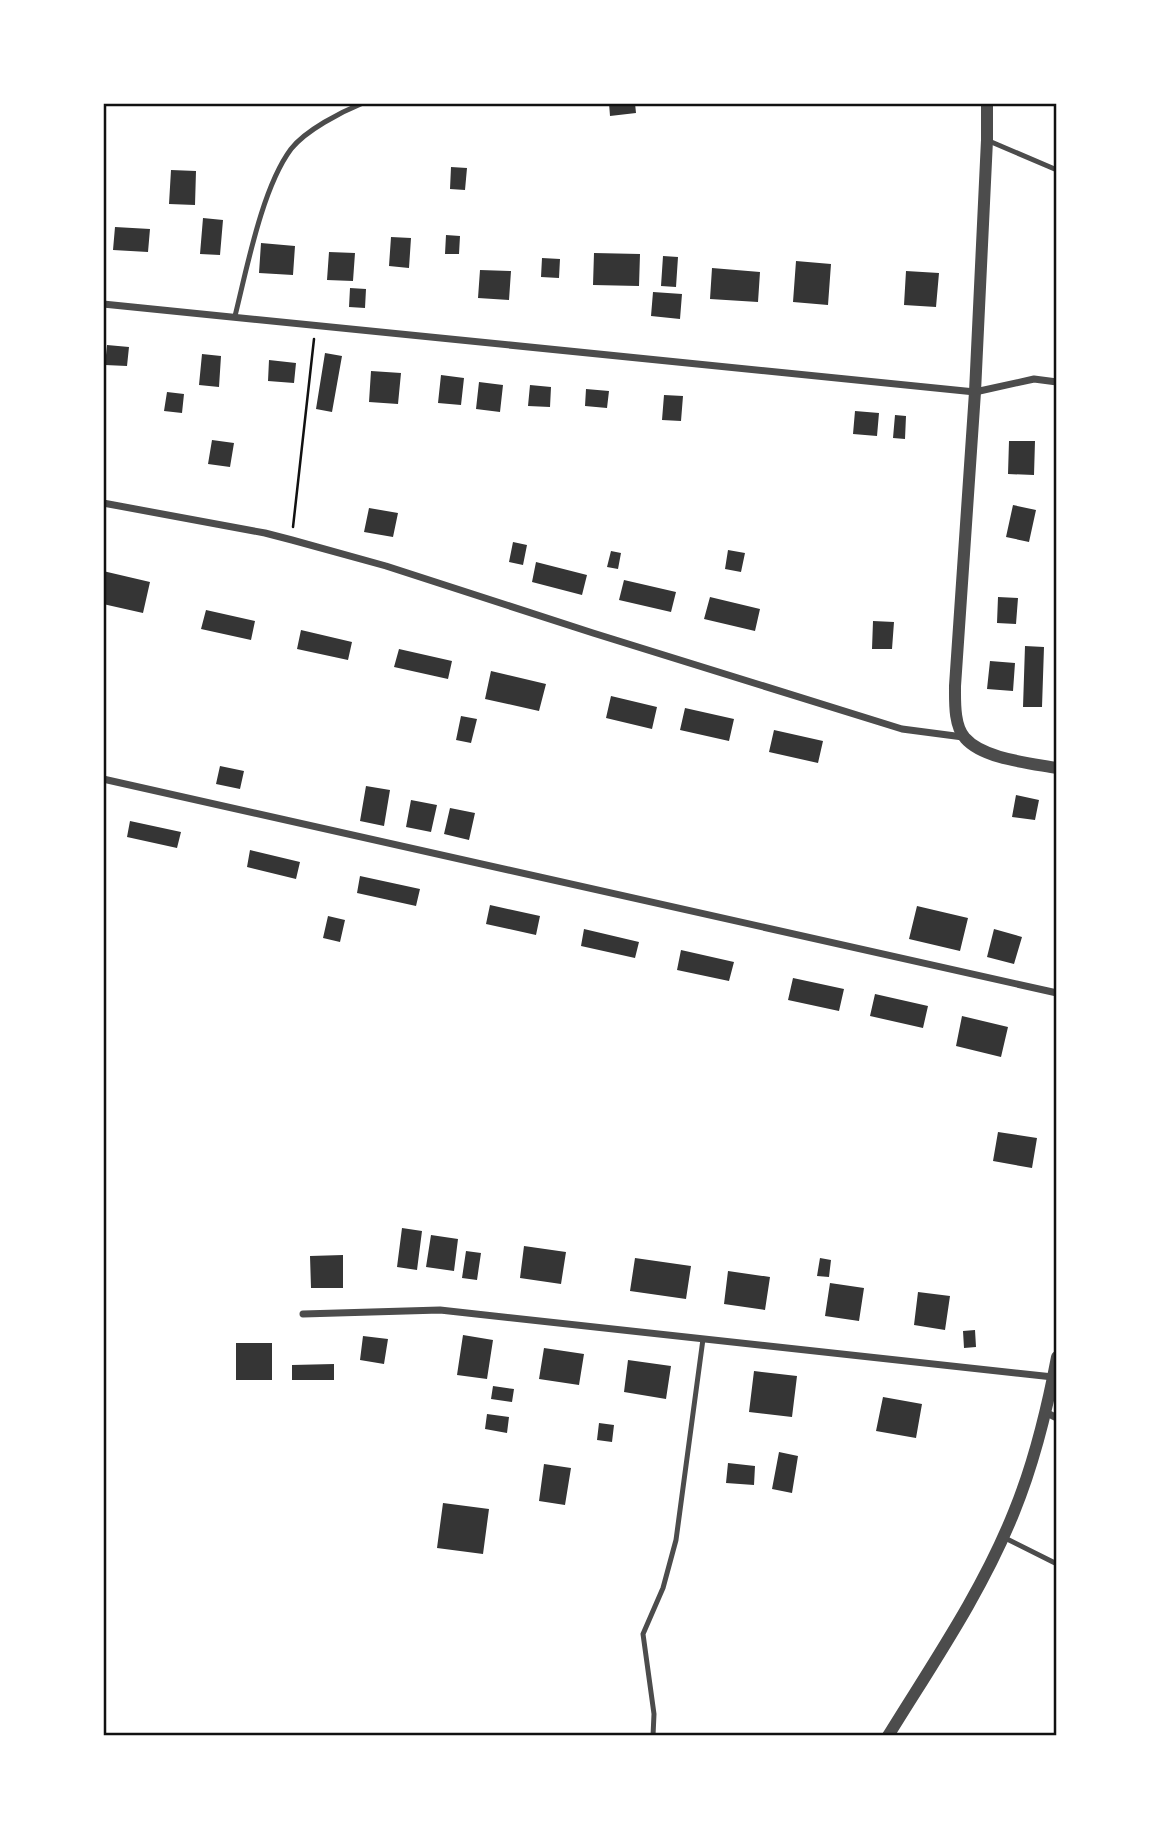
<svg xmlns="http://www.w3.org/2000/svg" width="1160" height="1839" viewBox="0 0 1160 1839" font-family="Bitter,serif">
  <rect width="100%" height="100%" fill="#fff"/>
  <path fill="#353535" d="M609,103H635L636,113L610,116Z
    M451,167L467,168L465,190L450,189Z
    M171,170L196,171L195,205L169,204Z
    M203,218L223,220L220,255L200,254Z
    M115,227L150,229L148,252L113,250Z
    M446,235L460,236L459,254H445Z
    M391,237L411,238L409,268L389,266Z
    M261,243L295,246L293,275L259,273Z
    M329,252L355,253L353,281L327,280Z
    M594,253L640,254L639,286L593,285Z
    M663,256L678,257L676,287L661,286Z
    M542,258L560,259L559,278L541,277Z
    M796,261L831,264L828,305L793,302Z
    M712,268L760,272L758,302L710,299Z
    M480,270L511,271L509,300L478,298Z
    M906,271L939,273L936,307L904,305Z
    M350,288L366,289L365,308L349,307Z
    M653,292L682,294L680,319L651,316Z
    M107,345L129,347L127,366L105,365Z
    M325,353L342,356L332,412L316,409Z
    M202,354L221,356L219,387L199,385Z
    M269,360L296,363L294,383L268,381Z
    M371,371L401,373L398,404L369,402Z
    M441,375L464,378L461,405L438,403Z
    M479,382L503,385L500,412L476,409Z
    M530,385L551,387L550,407L528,406Z
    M586,389L609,391L607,408L585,406Z
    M167,392L184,394L182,413L164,411Z
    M664,395L683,396L681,421L662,420Z
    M855,411L879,413L877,436L853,434Z
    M895,415L906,416L905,439L893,438Z
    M212,440L234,443L230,467L208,464Z
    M1009,441H1035L1034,475L1008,474Z
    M1013,505L1036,510L1029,542L1006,537Z
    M369,508L398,513L393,537L364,532Z
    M513,542L527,545L523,565L509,562Z
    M728,550L745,553L741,572L725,569Z
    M611,551L621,553L618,569L607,567Z
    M536,562L587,575L582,595L532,582Z
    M103,571L150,582L143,613L103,604Z
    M624,580L676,592L671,612L619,600Z
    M710,597L760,609L755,631L704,619Z
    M998,597L1018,598L1016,624L997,623Z
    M206,610L255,621L251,640L201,629Z
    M873,621L894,622L892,649H872Z
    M301,630L352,642L348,660L297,649Z
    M1025,646L1044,647L1042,707H1023Z
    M399,649L452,661L448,679L394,667Z
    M990,661L1015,663L1013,691L987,689Z
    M491,671L546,684L539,711L485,699Z
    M611,696L657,707L652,729L606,718Z
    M685,708L734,719L729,741L680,730Z
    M461,716L477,719L471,743L456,740Z
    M774,730L823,741L818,763L769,752Z
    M220,766L244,771L240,789L216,784Z
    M366,786L390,790L384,826L360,821Z
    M1016,795L1039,800L1035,820L1012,817Z
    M411,800L437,805L431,832L406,827Z
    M450,808L475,813L469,840L444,834Z
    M130,821L181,832L177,848L127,837Z
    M250,850L300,862L296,879L247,867Z
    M360,876L420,889L416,906L357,893Z
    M490,905L540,916L536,935L486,924Z
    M917,906L968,918L960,951L909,939Z
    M328,916L345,920L340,942L323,938Z
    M584,929L639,942L635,958L581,946Z
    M994,929L1022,937L1014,964L987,957Z
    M681,950L734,962L729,981L677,970Z
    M793,978L844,989L839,1011L788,1000Z
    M875,994L928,1006L923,1028L870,1016Z
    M962,1016L1008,1027L1001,1057L956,1046Z
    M998,1132L1037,1138L1032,1168L993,1161Z
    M402,1228L422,1231L417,1270L397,1267Z
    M431,1235L458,1239L454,1271L426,1267Z
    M524,1246L566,1252L561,1284L520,1278Z
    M466,1251L481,1253L477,1280L462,1278Z
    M343,1255V1288H311L310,1256Z
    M635,1258L691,1266L686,1299L630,1291Z
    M820,1258L831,1260L829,1277L817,1276Z
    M728,1271L770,1277L765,1310L724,1304Z
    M830,1283L864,1288L859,1321L825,1316Z
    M918,1292L950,1296L945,1330L914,1325Z
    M975,1330L976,1347L964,1348L963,1331Z
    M463,1335L493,1340L487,1379L457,1375Z
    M363,1336L388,1339L384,1364L360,1360Z
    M236,1343H272V1380H236Z
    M544,1348L584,1354L579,1385L539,1379Z
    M628,1360L671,1366L666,1399L624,1392Z
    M334,1364V1380H292V1365Z
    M754,1371L797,1376L792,1417L749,1412Z
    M493,1386L514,1389L512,1402L491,1399Z
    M883,1397L922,1404L916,1438L876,1431Z
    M487,1414L509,1417L507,1433L485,1429Z
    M599,1423L614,1425L612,1442L597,1440Z
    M779,1452L798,1456L792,1493L772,1489Z
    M728,1463L755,1466L754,1485L726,1483Z
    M544,1464L571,1468L565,1505L539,1501Z
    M443,1503L489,1509L483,1554L437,1548Z"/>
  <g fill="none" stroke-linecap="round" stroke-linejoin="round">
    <path stroke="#111" stroke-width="2.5" d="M293,527L314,339"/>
    <path stroke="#4c4c4c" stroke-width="5" d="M989,141L1057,170
      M235,316C247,268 262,188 291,149C306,130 341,112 363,103
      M1003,1537L1057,1564
      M653,1736L654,1714L643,1634L663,1588L676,1540L703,1339"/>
    <path stroke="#4c4c4c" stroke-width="7" d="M103,304L975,392L1034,379L1057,382
      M103,503L265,533L292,540L386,566L593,633L902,729L963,737
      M103,779L1057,993
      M303,1314L440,1310L1053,1377
      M1045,1412L1057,1418"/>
    <path stroke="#4c4c4c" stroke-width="12" d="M987,103V140L975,392L955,686C955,702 954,726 965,738C983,759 1030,763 1057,768
      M888,1736C933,1663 982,1592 1014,1512C1034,1463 1047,1410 1057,1357"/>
  </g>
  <rect width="1160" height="1839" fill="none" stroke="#ffffff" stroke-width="210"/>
  <rect x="105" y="105" width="950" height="1629" fill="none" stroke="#111" stroke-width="2.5"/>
</svg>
